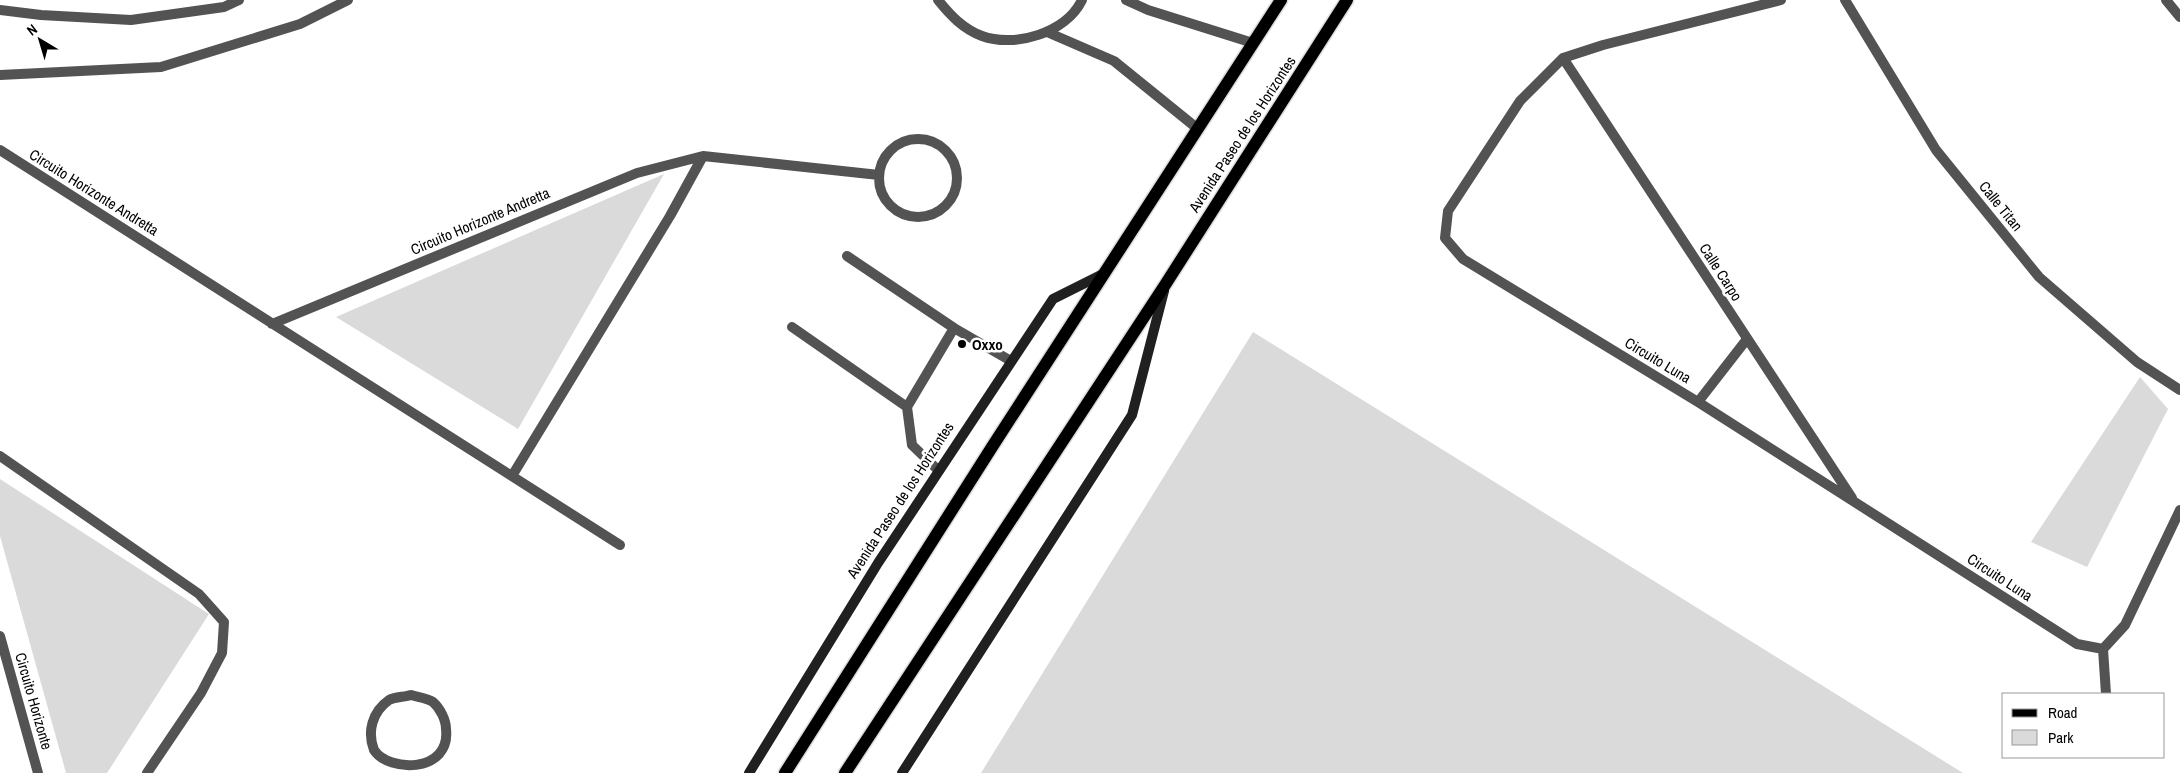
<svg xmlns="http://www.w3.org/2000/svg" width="2180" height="773" viewBox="0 0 2180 773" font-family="'Archivo Narrow',sans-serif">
  <rect width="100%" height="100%" fill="#fff"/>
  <path fill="#dadada" d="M664,174L518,429L336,317Z
    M1253,332L1963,773H981Z
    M2140,377L2168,409L2087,567L2031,542Z
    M0,479L209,614L107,773H66L0,536Z"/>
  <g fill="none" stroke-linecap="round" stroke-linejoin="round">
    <g stroke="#dbdbdb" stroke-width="15">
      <path id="primary" d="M785,773L992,447L1281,0
        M845,773L1165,285L1347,0"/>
    </g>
    <path stroke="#535353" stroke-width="10" d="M847,256L954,328L907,407L912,445L938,470
      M792,327L907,407
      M954,328L1011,361"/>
    <path stroke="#535353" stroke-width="10" d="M938,0C950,15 963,29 982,36C1015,48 1066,33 1082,0
      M1126,0L1148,10L1253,43
      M1781,0L1603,45L1563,58L1520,101L1448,211L1445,238L1463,259L1698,402L2077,644L2103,649
      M1845,0L1936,150L2039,277L2137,362L2180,390
      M2166,0L2180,17
      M0,10L41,15L131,20L224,7L239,0
      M1047,32L1114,61L1198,129
      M1563,58L1852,498
      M0,75L161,67L300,24L348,0
      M879 178a39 39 0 1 1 78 0a39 39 0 1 1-78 0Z
      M0,150L620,545
      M272,324L637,173L703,156L879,175
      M1698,402L1747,339
      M0,456L199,594L224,622L222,653L201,693L147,773
      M512,476L670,216L703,156
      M0,636L38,773
      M2103,649L2125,625L2180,510
      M2103,649L2106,694
      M411,695C417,697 428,698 433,702C440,708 446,720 446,729C451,773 389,773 374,750C367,732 372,712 389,700C394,697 405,697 411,695Z"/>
    <path stroke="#202020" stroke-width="10" d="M749,773L878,563L1053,299L1105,273
      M902,773L1132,415L1164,291"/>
    <use href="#primary" stroke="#000" stroke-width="12"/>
  </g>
  <circle fill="#000" stroke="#fff" stroke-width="2" cx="962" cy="344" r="5"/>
  <g text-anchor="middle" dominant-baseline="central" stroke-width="5" stroke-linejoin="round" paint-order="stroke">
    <g font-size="15" fill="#000" stroke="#fff">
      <text transform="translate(1242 134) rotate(-57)">Avenida Paseo de los Horizontes</text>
      <text transform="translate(94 192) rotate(32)">Circuito Horizonte Andretta</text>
      <text transform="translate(2001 206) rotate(51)">Calle Titan</text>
      <text transform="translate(480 221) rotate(-23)">Circuito Horizonte Andretta</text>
      <text transform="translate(1721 272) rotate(57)">Calle Carpo</text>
      <text transform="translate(1658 360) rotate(31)">Circuito Luna</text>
      <text transform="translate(900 500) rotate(-57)">Avenida Paseo de los Horizontes</text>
      <text transform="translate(2000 577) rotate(33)">Circuito Luna</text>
      <text transform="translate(34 701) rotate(74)">Circuito Horizonte</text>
    </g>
    <g font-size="15" font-weight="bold" fill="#000" stroke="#fff" text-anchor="start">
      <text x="972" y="344">Oxxo</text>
    </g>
  </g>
  <rect x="2002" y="693" width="162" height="65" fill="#ffffff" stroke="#999999"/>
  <rect x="2012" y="709" width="25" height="8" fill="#000000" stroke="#999999"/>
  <text x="2048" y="718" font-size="15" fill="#000000">Road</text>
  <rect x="2012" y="730" width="25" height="15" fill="#dadada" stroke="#999999"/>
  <text x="2048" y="743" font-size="15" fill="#000000">Park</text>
  <g transform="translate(40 40) rotate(322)" stroke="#ffffff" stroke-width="4" paint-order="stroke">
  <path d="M0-4L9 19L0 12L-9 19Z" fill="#000000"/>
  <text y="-8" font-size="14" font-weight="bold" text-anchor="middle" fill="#000000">N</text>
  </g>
</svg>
